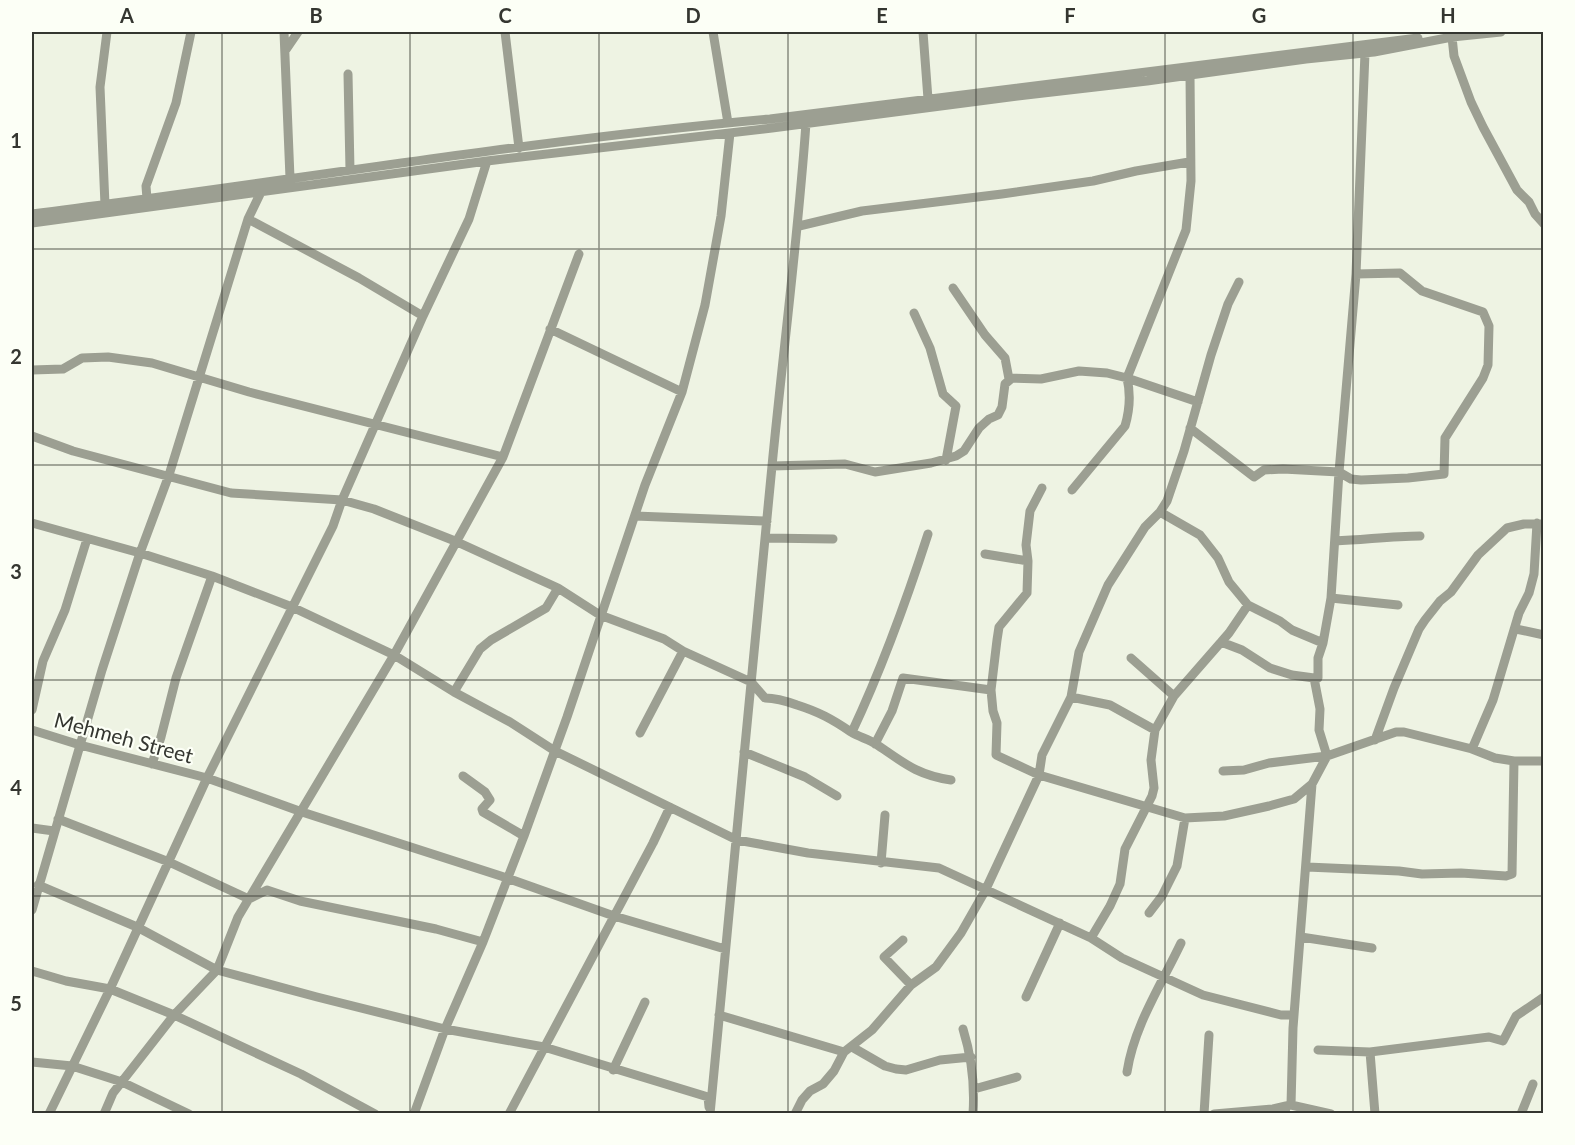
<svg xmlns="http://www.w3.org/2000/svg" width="1575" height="1145" viewBox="0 0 1575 1145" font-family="Lato,sans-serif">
  <rect width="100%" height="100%" fill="#eef3e3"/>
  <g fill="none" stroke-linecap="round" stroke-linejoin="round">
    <path stroke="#9c9f92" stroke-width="9" d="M284,32L290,178
      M505,32L519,148
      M713,32L728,123
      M923,32L928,99
      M1452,37L1454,56L1471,102L1483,127L1517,190L1529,202L1535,214L1544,224
      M285,51L298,32
      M348,74L350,170
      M147,199L146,186L176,103L191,32
      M105,205L100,87L107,32
      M32,214C278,183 523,141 770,119L1418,38
      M248,219L359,278L423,316
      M32,223L487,161L772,128L1026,95L1147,81L1306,59L1374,52L1452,37L1501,32
      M799,226L862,211L1002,194L1093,181L1136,171L1189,162
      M953,288L985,335L1005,358L1009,379
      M914,313L930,348L943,394L956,406L946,460
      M550,329L682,392
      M32,370L63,369L82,358L108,357L152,363L249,392L503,457
      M1190,428L1254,477L1264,470L1283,469L1339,472L1351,479L1361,480L1408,478L1444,474L1445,438L1483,378L1488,365L1489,326L1483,312L1422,291L1400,273L1356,274
      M32,436L73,451L231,493L342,500L374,509L455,541L558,588L600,615L664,639L683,651L751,682L765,698C777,698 786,701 797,705C819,712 832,719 851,732C859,737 868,739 876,744C904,763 917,775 951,780
      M772,466L845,464L875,472L931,463L956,456L964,451L979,428L989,419L998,415L1002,407L1005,384L1012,378L1041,379L1079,371L1107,373L1127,378L1198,402
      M1042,488L1030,511L1026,545L1028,561L1027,593L999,627L997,640L991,690L993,711L997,723L996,755L1039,775L1185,818L1224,816L1269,806L1294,799L1312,784
      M1072,490L1125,426C1130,409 1131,395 1127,378L1186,230L1191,181L1190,75
      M1160,512L1200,535L1218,558L1229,582L1248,605L1280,621L1292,630L1323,643
      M635,516L767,521
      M32,523L140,553L212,576L292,607L394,655L454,692L510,722L555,751L737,840L808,853L939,868L1091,938L1122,958L1203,995L1281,1015H1294
      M765,538L833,539
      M1335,541C1364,540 1391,536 1420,536
      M985,554L1028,561
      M1331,598L1398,605
      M1516,629L1544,635
      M1221,642L1242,650L1270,668L1292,675L1314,678
      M1131,658L1174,696
      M454,692L480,649L491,640L546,608L558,588
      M1071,697L1110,705L1155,730
      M32,710L43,661L65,610L87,539
      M32,730L80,745L207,778L302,812L507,878L614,916L725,949
      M852,732C882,668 906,602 928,534
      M640,733L683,651
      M1375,740L1394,688L1419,629L1425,620L1440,601L1451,592L1478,555L1507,528L1524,524H1544
      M875,744L892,711L903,678L991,690
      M1472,749L1493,700L1519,613L1529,593L1534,574L1537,523
      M744,752L805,777L837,796
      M152,764L161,737L176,678L212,576
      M1223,771L1244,770L1269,763L1327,756L1396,732H1404L1472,749L1495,758L1514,761H1544
      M463,776L485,792L490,800L482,809L483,812L524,836
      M58,819L169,862L249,899L267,890L300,901L436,929L483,942
      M32,828L54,831
      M881,863L885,815
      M1307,867L1399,871L1422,874L1461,873L1506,876L1512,874L1514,761
      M38,885L137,927L217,970L317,997L445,1029L544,1047L708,1097L709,1107
      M32,910L102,670L140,553L169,475L248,219L261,192
      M1149,913L1162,896L1177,866L1185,818
      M1301,937L1372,948
      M1091,938L1110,906L1120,884L1125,849L1152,796L1154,788L1151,760L1155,730L1174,696L1229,633L1248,605
      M903,940L884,957L911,985
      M32,971L66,981L110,989L174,1015L301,1074L375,1114
      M1026,997L1060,923
      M719,1015L844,1052
      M963,1029C972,1058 975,1084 973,1114
      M852,1047L885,1066L896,1069L906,1070L940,1060L971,1057
      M1318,1050L1370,1052
      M32,1062L72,1066L122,1082L189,1114
      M613,1070L645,1002
      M1127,1072C1134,1026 1161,985 1181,943
      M974,1089L1017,1077
      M1291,1105L1331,1114
      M49,1114L110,989L207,778L333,526L342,500L423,316L469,219L487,161
      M104,1114L113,1093L174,1015L217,970L238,917L394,655L503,457L579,254
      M414,1114L445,1029L483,942L524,836L567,717L645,485L682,392L705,305L721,216L730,133
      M509,1114L653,843L670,807
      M710,1114C729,898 752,682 772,466C783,352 798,238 806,123
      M795,1114L802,1100L810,1091L823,1084L834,1071L844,1052L872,1030L911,985L936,967L961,933L985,891L1039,775L1042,755L1071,697L1079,652L1108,585L1145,527L1160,512L1167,501L1184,451L1211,355L1228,304L1239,282
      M1204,1114L1209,1035
      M1214,1114L1273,1109L1286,1106
      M1285,1114L1286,1106L1291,1105L1293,1028L1312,784L1327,756L1319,730L1320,709L1314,678H1318V658L1323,643L1331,598L1339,472L1356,274L1365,53
      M1375,1114L1370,1052L1489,1037L1503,1041L1516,1016L1544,997
      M1521,1114L1533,1084"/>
  </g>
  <path fill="none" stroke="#343630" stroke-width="1.5" stroke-opacity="0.55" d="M222,32V1114M410,32V1114M599,32V1114M788,32V1114M976,32V1114M1165,32V1114M1353,32V1114M32,249H1544M32,465H1544M32,680H1544M32,896H1544"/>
  <g text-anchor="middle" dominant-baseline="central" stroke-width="4.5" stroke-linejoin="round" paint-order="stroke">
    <g font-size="21" fill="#343630" stroke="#fcfff6">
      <text transform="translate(124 737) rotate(15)">Mehmeh Street</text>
    </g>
  </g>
  <rect width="1575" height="1145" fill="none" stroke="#fcfff6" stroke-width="66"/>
  <rect x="33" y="33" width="1509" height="1079" fill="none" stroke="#343630" stroke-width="2"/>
  <g font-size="20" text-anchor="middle" font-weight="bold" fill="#343630">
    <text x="127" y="23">A</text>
    <text x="316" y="23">B</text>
    <text x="505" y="23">C</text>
    <text x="693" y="23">D</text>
    <text x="882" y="23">E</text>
    <text x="1070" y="23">F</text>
    <text x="1259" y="23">G</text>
    <text x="1448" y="23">H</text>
    <text x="16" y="148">1</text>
    <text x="16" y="364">2</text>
    <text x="16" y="579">3</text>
    <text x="16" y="795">4</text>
    <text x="16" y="1011">5</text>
  </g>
</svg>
